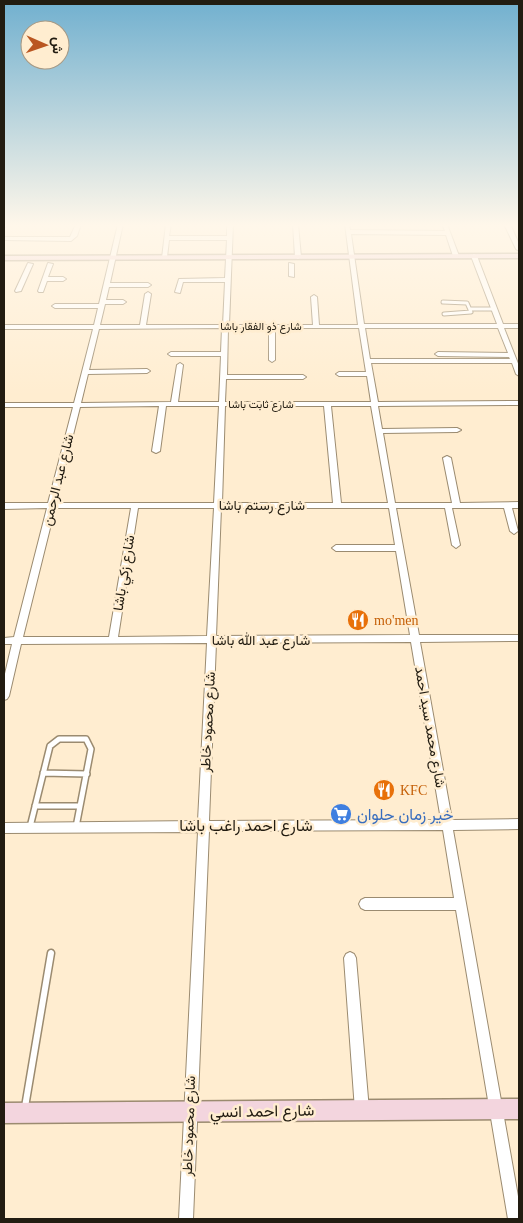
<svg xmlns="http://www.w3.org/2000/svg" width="523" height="1223" viewBox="0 0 523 1223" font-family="'Times New Roman',Vazirmatn,serif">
  <rect width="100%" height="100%" fill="#ffedd0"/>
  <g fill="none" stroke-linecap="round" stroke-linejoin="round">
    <g stroke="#9b8b70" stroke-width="5">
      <path id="lane-far2" d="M443,302L467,303L471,312L444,314
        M470,309H494"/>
    </g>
    <g stroke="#9b8b70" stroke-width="8">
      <path id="lane-far1" d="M43,773L87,774
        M35,806H80
        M30,827L50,746L59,739H86L91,749L76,827"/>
    </g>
    <g stroke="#9b8b70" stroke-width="9">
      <path id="lane" d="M25,1107L51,953"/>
    </g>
    <g stroke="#9b8b70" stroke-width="2">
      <path id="street" d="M4,224H8L6,227H4Z
        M76,224H81L77,236L71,241L4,240V237H70Z
        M118,224H123L110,283H148L151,285L148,287H109L106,300H123L126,302L123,304H105L100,325H140L145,294L148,292L151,294L146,325H223L225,282H183L180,293L175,292L179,279L225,278L227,240H169L167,257L162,258L166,224H171L169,236H227V224H233L229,325H313L311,297L314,295L317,297L319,325H358L345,224H349L350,230L445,231L442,224H447L459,256L456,258L453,256L446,235L351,234L364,324H497L471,256L474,254L477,256L503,324H519V328H504L519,366V376L516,374L512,363H371L378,402L519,401V405L378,406L382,429L457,428L461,430L457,432L383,433L395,503H452L443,458L447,456L451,458L460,503L519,502V508H512L518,531L514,534L510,531L504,508H452L460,545L456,548L452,545L445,508H396L419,635H519V641L420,642L452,820L519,819V829L453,830L519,1202V1219H508L456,910H365L361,908L359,904L361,900L365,898H454L443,830L209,831L193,1219H179L198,832L4,833V823L198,821L207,643L21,644L9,696L7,699L4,700V678L12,644H4V638L14,637L47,508L4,509V503H48L73,407H4V403H74L93,329H4V325H94L98,308H55L52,306L55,304H99ZM222,328L221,352H171L168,354L171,356H221L219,402H178L183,365L180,363L177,365L171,402L81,403L88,374L147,373L150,371L147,369L89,370L99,329ZM228,328H269V360L272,362L275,360V328H359L366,372H339L336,374L339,376H367L371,402H225L226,379H303L306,377L303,375H227ZM365,328H498L508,353L438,352L435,354L438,356L509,357L510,359H370ZM159,406L152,451L156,453L160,451L166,406H219L214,503H56L80,407ZM225,406H324L333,503H222ZM331,406H371L388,503H341ZM55,508H131L109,637H23ZM138,508H214L207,636L118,637ZM221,508H389L395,545H336L332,548L336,551H396L410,635L216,636ZM411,642L441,820L209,821L216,643Z
        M293,224H298L301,257L298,259L295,257Z
        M504,224H510L519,244V251L516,249Z
        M28,263L33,264L21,291L16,292L15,291Z
        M48,263L53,264L48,277H63L66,279L63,281H47L43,292H39L38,291Z
        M289,263L294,264V277L289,276Z
        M350,952L354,954L356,958L369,1110L367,1115L362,1117L357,1115L355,1110L344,958L346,954Z"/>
    </g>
    <g stroke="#9b8b70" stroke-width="3">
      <path id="secondary" d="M519,254V258L4,260V256Z
        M519,1099V1119L4,1123V1103Z"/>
    </g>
    <use href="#lane-far2" stroke="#fff" stroke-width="3"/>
    <use href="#lane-far1" stroke="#fff" stroke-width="5"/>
    <use href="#lane" stroke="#fff" stroke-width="6"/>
    <use href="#street" fill="#fff" fill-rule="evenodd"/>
    <use href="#secondary" fill="#f3d5de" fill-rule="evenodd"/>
  </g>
  <linearGradient id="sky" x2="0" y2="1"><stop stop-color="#71b0cf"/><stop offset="0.57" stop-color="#fff7ea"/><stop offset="1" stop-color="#fff7ea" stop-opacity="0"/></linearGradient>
  <rect width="523" height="395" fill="url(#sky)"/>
  <defs>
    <g id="restaurant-disc" transform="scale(1.125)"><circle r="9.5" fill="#e8710a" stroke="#ffedd0"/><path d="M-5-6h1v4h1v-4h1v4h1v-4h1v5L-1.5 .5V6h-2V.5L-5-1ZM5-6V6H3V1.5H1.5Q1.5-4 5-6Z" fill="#fff"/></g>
    <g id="supermarket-disc" transform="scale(1.125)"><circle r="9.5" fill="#3f7fe0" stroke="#ffedd0"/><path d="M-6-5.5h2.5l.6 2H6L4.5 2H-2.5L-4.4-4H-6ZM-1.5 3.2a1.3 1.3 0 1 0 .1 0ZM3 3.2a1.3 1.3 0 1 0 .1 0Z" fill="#fff"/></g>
  </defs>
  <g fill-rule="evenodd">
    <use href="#restaurant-disc" x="358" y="620"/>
    <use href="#restaurant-disc" x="384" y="790"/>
    <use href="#supermarket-disc" x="341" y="814"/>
  </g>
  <g text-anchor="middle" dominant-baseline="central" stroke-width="5" stroke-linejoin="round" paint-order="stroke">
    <g font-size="11" fill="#221c11" stroke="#ffedd0">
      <text x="261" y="326">شارع ذو الفقار باشا</text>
      <text x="261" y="404">شارع ثابت باشا</text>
    </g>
    <g font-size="14" fill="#221c11" stroke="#ffedd0">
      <text transform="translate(58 480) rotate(-76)">شارع عبد الرحمن</text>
      <text x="262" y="505">شارع رستم باشا</text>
      <text transform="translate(124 573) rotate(-81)">شارع زكي باشا</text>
      <text x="261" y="640">شارع عبد الله باشا</text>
      <text transform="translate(208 722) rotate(-87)">شارع محمود خاطر</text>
      <text transform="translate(430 727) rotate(80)">شارع محمد سيد احمد</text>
      <text transform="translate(189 1126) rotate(-88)">شارع محمود خاطر</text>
    </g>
    <g font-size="14" fill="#c56008" stroke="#ffedd0" text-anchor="start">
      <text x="374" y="620">mo'men</text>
      <text x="400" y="790">KFC</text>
    </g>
    <g font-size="16" fill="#366cbe" stroke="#ffedd0" text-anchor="start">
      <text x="357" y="814">خير زمان حلوان</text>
    </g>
    <g font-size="16" fill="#221c11" stroke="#ffedd0">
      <text x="246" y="825">شارع احمد راغب باشا</text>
      <text transform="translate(262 1111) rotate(-1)">شارع احمد انسي</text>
    </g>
  </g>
  <rect width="523" height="1223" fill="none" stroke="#221c11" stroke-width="10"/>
  <g transform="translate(45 45) rotate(92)"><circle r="24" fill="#ffedd0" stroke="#a79984"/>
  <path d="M0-4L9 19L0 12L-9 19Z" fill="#ba5621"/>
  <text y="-8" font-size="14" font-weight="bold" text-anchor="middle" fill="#221c11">ش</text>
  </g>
</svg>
